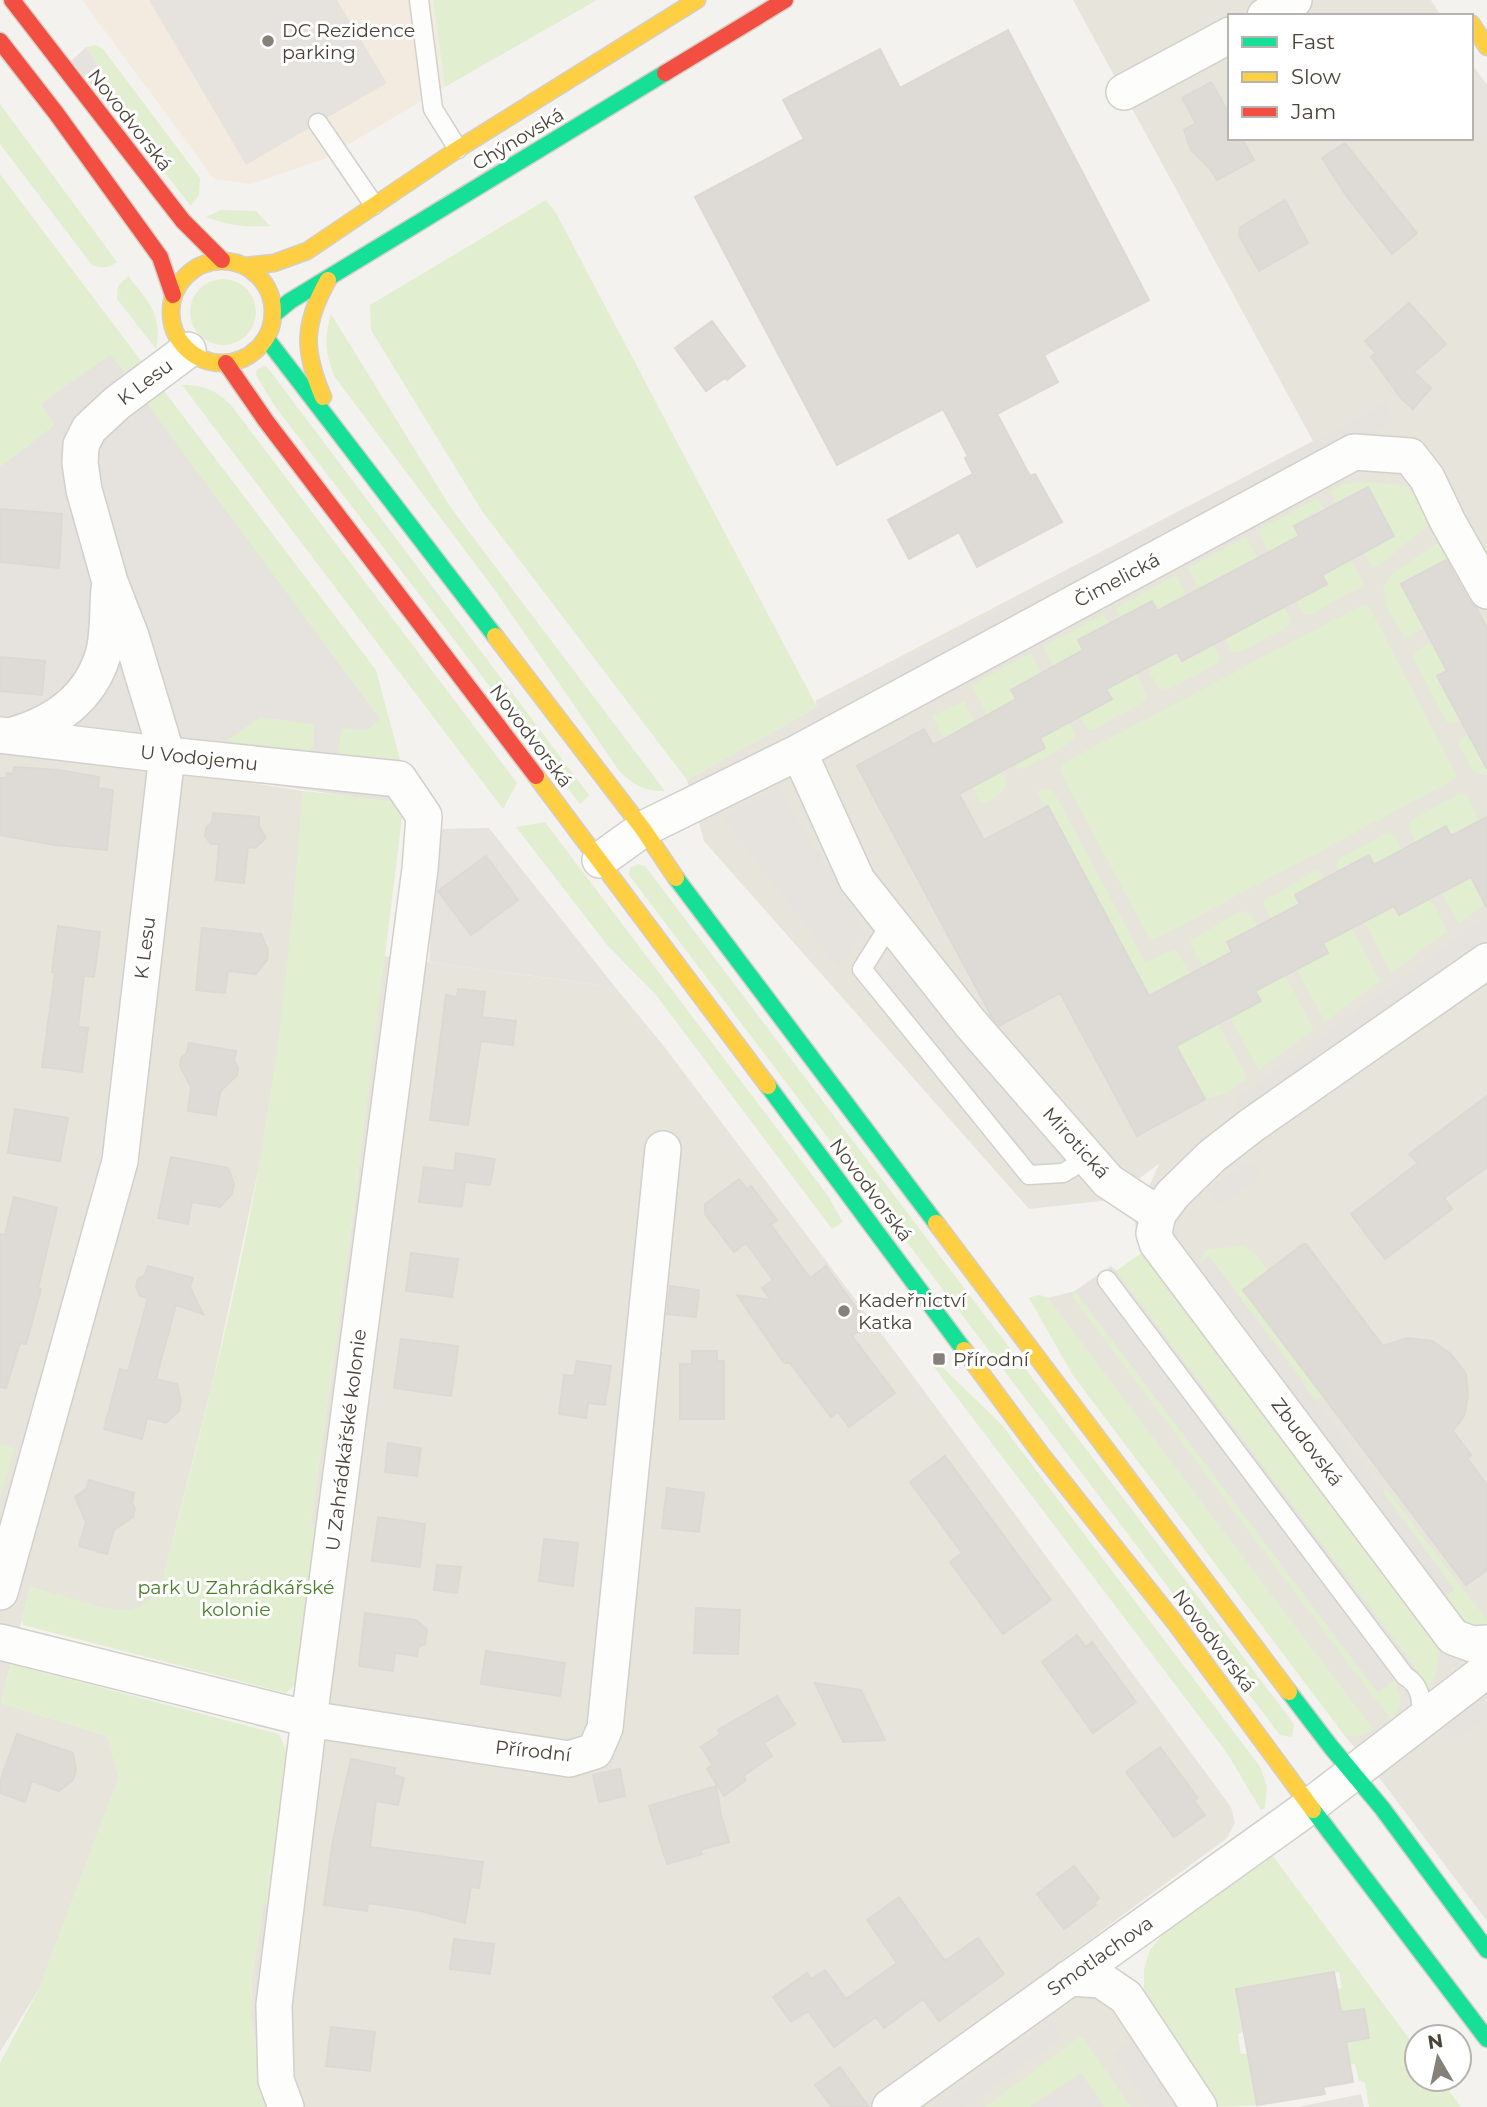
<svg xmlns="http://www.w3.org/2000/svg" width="1487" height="2107" viewBox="0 0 1487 2107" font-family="Montserrat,sans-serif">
  <rect width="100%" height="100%" fill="#f4f2ee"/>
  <path fill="#e7e4dc" d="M1073,0H1431L1441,16H1230V138H1471V63L1487,85V1921L1381,1780L1342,1732L1029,1298L1039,1295L1048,1298L1075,1291L1111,1266L1117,1271L1143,1252L1134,1220L1159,1164L1110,1200L1029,1209L704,841L687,780L817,707L815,701L1313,441Z
    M0,751L157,768L303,791L293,922L279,1041L261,1157L214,1377L163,1578L156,1594L143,1606L124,1612L107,1609L30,1587L1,1703L107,1736L119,1777L39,1989L0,2052Z
    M384,956L615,987L663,1045L905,1365L1231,1807L1235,1823L1227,1838L1058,1963L1074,1960L1106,1962L1132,1978L1216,2107H267L251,2019L252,1978L286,1763L289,1757L320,1527L311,1524L355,1200Z"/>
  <path fill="#f3ebdf" d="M82,0H433L445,87L324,159L251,184L214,179Z"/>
  <path fill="#e6e2de" d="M0,217L131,380L380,719L401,763L393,810L375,800L157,768L0,751Z
    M489,828L615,987L429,962L437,829Z"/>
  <path fill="#e1eecf" d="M433,0H597L445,87Z
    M96,45L103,49L200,178L199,195L191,206L168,177L86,47Z
    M0,104L117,262C108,269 102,268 92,265L0,144Z
    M0,174L145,366L131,380L110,355L41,404L55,425L0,467Z
    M546,200L556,213L817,707L687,780L482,511L371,330L370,305Z
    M221,210L256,211L270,226C246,228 228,225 206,217Z
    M128,276C148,301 163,315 156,349L117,299L118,286Z
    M190 312a33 33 0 1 1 66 0a33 33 0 1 1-66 0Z
    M331,314L451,508L665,791C645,792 634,785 620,772L494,589L334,376C325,352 324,339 331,314Z
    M264,366L268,368L589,795L580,804L274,405L256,375L257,370Z
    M182,385C203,385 216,390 231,405L517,783L503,809Z
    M164,391L376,670L401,763L340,755L338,750L342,728L367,730L380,719L147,404Z
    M1363,482C1412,486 1409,479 1430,524L1378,566H1372L1363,552L1394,536L1368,487L1336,504L1330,491L1344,484Z
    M1318,498L1325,510L1294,525L1299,536L1269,552L1258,530Z
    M1246,537L1258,558L1198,589L1188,568Z
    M1436,544H1440L1451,558L1401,584L1424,628L1408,637L1403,636L1387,608L1383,588L1392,574Z
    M1351,559L1363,582V586L1309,615L1304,614L1296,601L1326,586L1322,575Z
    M1176,575L1187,595L1157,611L1151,601L1121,618L1116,608Z
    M1366,605L1370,608L1457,776L1453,780L1154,940L1149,938L1061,773L1060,768L1063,763L1360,606Z
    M1284,607L1291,620L1289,626L1238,653L1231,651L1225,639Z
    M1104,614L1109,624L1078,640L1084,650L1054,667L1043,646Z
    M1432,642L1447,671L1437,676L1461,720L1453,724L1447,722L1413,658L1416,651Z
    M1213,645L1220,657L1217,664L1166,691L1158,688L1147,667L1177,652L1183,662Z
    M1031,653L1042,673L1011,689L1016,699L987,715L971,685Z
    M1136,674L1147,694L1144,702L1092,730L1088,729L1080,716L1112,700L1106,689Z
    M964,701L975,721L944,738L932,716Z
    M260,717L314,724V747L309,751L226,741Z
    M1069,722L1075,734L1073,741L1024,769L1016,768L1014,764L1040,738Z
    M1469,734L1484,763L1487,762V775L1474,772L1459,746L1461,738Z
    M1002,771L1006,779V787C999,795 990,804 979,802L972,786Z
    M1045,788L1054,792L1145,962L1174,950L1178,952L1190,975L1158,1013L1046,803L1045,808L1037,792Z
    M303,791L392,801L402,818L355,1200L311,1524L320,1527L305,1675L286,1693L23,1625L22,1619L30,1587C48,1592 66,1597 84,1602C120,1613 145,1618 163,1578C199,1438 237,1297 261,1155C282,1034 293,913 303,791Z
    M1460,794H1466L1479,821L1451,836L1446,826L1416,842L1409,829L1410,821Z
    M545,822L828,1196L843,1222L832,1229L656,995L608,946L516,827Z
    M1387,833L1395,836L1402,850L1374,865L1368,855L1339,871L1336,866L1339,859Z
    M638,864L645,866L1294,1724L1292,1737L1280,1735L629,875L630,868Z
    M1315,871H1319L1325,879L1295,894L1300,904L1271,919L1264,906V901Z
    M1471,877L1487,903L1459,923L1441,893Z
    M1430,898L1448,931L1391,973L1364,921L1394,906L1400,916Z
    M1241,911C1251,911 1253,919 1258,927L1232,952L1204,968L1191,946V940Z
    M1352,928L1380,981L1325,1022L1297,970L1328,954L1323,943Z
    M1285,975L1314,1030L1259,1070L1230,1018L1260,1001L1255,991Z
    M1218,1024L1248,1078L1227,1093L1205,1099L1172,1039L1183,1033L1188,1041Z
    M1246,1245L1248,1251L1256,1254L1268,1271L1243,1290L1323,1396C1310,1404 1303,1399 1289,1393L1304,1382L1209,1256L1199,1263L1205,1250Z
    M1143,1252L1435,1639C1441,1663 1438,1673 1425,1694L1422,1682L1414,1666L1116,1271Z
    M1075,1291L1378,1692L1394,1680C1402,1696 1405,1707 1391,1720L1071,1295Z
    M1039,1295L1048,1298L1373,1729C1362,1736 1354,1741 1342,1732L1072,1374L1029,1298Z
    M939,1364L1001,1424L1261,1768L1267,1787L1265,1808L1261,1810L1227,1753L934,1367Z
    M0,1444L15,1448L0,1498Z
    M1387,1490L1487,1620V1631L1474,1628L1456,1613L1372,1501Z
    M11,1664L279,1734L289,1757L286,1763L293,1765L275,1905L264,1904L252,1978L251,2019L267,2107H0V2063L39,1989L119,1777L107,1736L1,1703Z
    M1269,1851L1417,2049V2079H1440L1461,2107H1369L1365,2082L1359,2081L1355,2064L1350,2065L1346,2042L1364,2009L1341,2012L1337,1989L1342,1988L1339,1972L1236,1989L1243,2032L1238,2034L1241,2054H1247L1257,2105L1216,2107L1150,2008L1144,1989V1969L1150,1950L1169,1926Z
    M1079,2037L1084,2039L1131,2107H1104L1081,2073L1030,2107H985Z"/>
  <path fill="#e6e3df" d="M149,0H337L387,83L246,165Z
    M86,47L168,177L71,61Z
    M1387,402L1392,423L813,736L809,711Z
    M779,789L864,930L839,968L722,817Z
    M1484,918L1487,922V943L1248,1117L1234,1101Z
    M897,958L1067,1162L1030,1180L869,979Z
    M1252,1161L1261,1177L1221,1206L1208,1189Z
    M1211,1258L1455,1590L1440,1598L1196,1269Z
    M1111,1266L1414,1666L1378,1693L1075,1291Z
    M1487,1688V1718L1456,1740L1440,1723Z
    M264,1903L275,1905L258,2051L254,2006Z
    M1052,2021L1063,2036L965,2107H933Z
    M1133,2041L1178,2107H1150L1113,2053Z
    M1081,2073L1104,2107H1030Z
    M1361,2094L1364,2107H1298Z"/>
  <path fill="#dedbd6" stroke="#dcd9d4" stroke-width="2" d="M1008,30L1149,300L1044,355L1058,382L997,414L1030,476L1035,474L1062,522L977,567L959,532L909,559L888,520L973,474L965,458L968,456L943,409L837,465L695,197L804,139L783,100L880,49L900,88Z
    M1211,82L1230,115V138H1242L1254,160L1217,180L1211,170L1191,150L1184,130L1196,123L1182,98Z
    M1345,143L1417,233L1392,254L1347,197L1322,158Z
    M1285,200L1308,243L1259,271L1241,239L1239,234L1241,227Z
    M1409,303L1446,344L1414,372L1431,388L1413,409L1401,398L1371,357L1376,353L1365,341Z
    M712,321L745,366L727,380L725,378L706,391L675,348Z
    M1368,487L1394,536L1322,575L1327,584L1284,607L1182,661L1177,652L1106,689L1112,699L1040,738L1045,748L959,794L984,840L1048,806L1149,996L1232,952L1227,942L1300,904L1295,895L1339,871L1369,855L1374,865L1446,826L1451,836L1487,817V908L1471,877L1399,915L1394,906L1323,943L1328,953L1255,991L1261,1001L1176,1046L1205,1099L1137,1136L1060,993L999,1026L993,1019L857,766L924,729L933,745L1016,699L1011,690L1083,650L1078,640L1152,601L1157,611L1228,574L1299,536L1294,526Z
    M0,509L62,514L59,568L0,562Z
    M1446,560L1469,601L1477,609L1487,628V769L1437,676L1447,671L1401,584Z
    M0,657L45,661L42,695L0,691Z
    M14,767L59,770L99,777L98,788L113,790L107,850L54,845L0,835V778H6L7,773L13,774Z
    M213,813L259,817V826L266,838L255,848L248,847L244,883L216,880L219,844H211L205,836L206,828L212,822Z
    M486,856L518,900L471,935L438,891Z
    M58,926L100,932L94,977L84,976L78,1027L88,1028L82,1072L42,1067L55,973L52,972Z
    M202,928L261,934L268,950L267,960L256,974L228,971L225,993L196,990Z
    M458,989L485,992L482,1017L516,1021L513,1045L481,1041L468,1125L430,1120L446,995L457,997Z
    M189,1043L236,1051L234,1060L238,1068L237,1075L220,1092L216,1115L188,1111L191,1087L180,1066L181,1058L187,1053Z
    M1487,1096V1167L1444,1198L1452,1209L1385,1259L1351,1214L1418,1163L1409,1154Z
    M15,1109L68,1118L60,1161L8,1153Z
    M456,1153L495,1159L490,1185L465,1182L462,1207L419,1202L424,1167L454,1171Z
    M171,1157L228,1168L234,1184L232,1194L220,1207L192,1202L188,1224L158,1218Z
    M739,1179L747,1189L751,1186L777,1220L771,1225L810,1278L826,1266L868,1324L852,1336L895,1393L849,1427L838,1412L831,1417L790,1363H784L737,1295L771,1300L762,1288L773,1280L746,1243L734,1252L705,1214V1204Z
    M14,1197L57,1208L38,1288L41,1289L26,1344L20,1343L6,1388L0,1387V1234L5,1235Z
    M1303,1244H1306L1383,1346L1407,1338L1432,1341L1451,1354L1466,1374L1468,1396L1464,1416L1453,1431L1471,1455L1467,1458L1487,1485V1570L1466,1585L1243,1290Z
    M411,1253L458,1259L452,1297L406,1291Z
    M148,1266L193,1278L190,1287L203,1314L176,1305L156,1379L177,1384L181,1401L179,1411L166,1423L147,1418L142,1439L104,1429L120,1369L128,1371L148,1298L140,1296L136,1287L138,1279L145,1275Z
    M670,1286L699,1290L696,1317L667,1314Z
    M401,1339L458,1346L451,1396L394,1388Z
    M692,1351H717V1361H724V1419H680V1364H692Z
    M577,1361L611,1366L605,1405L588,1403L586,1418L559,1414L564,1375L574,1376Z
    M388,1443L421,1448L417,1476L385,1472Z
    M945,1456L1051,1600L1003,1634L950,1562L962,1553L910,1482Z
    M89,1480L134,1493L132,1502L135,1509L133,1517L114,1530L107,1554L79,1546L86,1522L75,1497L86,1489Z
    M667,1488L704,1493L699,1532L662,1528Z
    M378,1517L425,1524L420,1567L372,1561Z
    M544,1539L578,1543L573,1586L539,1581Z
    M437,1565L461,1567L457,1593L434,1590Z
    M696,1608L740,1610L738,1654L694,1653Z
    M365,1613L416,1620L427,1630L425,1644L418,1647L417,1656L395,1653L393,1671L359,1666Z
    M1077,1635L1086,1647L1092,1642L1136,1702L1093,1733L1042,1662Z
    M486,1651L565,1663L560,1696L481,1684Z
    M815,1683L861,1690L885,1740L843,1742Z
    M777,1696L795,1724L764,1743L772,1756L743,1776L746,1780L724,1796L707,1769L713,1765L701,1747L720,1734L718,1730Z
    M17,1734L73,1753L76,1770L73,1780L59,1791L32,1781L25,1802L0,1793V1782Z
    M1160,1747L1198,1798L1194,1801L1205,1815L1174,1837L1126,1772Z
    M351,1759L395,1768L394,1775L404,1778L398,1805L376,1801L370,1847L483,1862L479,1888L471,1887L465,1923L421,1911L368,1903L367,1911L324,1905L333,1840Z
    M620,1769L625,1796L599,1802L593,1775Z
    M716,1786L721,1815L729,1842L700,1850L702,1854L667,1864L649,1806Z
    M1074,1866L1099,1898L1094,1903L1096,1905L1064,1929L1037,1894Z
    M899,1897L945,1961L978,1938L1004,1974L939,2021L923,1999L884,2028L876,2017L834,2047L808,2011L791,2022L773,1997L807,1973L811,1979L825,1970L846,1999L897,1963L867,1920Z
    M454,1939L494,1944L490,1974L450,1969Z
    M1334,1972L1341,2012L1364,2009L1369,2038L1346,2042L1353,2082L1323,2087L1325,2094L1257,2105L1236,1989Z
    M331,2027L375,2032L370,2071L326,2066Z
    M840,2067L869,2107H832L815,2085Z"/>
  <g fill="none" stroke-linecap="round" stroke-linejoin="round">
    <g stroke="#d2d0cb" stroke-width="21">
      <path id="lane" d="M419,0L433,109L458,149
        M318,123L374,205
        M891,923L862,969L1029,1175L1063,1173L1088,1158
        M1107,1280L1405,1676C1422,1686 1422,1702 1421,1720"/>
    </g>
    <g stroke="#d2d0cb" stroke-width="38">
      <path id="street" d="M1265,16L1294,0
        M1124,92L1230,35
        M0,735L167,755L399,779L424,816L420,869L309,1719L274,2005L276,2080L286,2107
        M13,735C55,723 90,698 103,655C109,635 107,610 109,589
        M799,752L857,880L971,1024L1108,1181L1158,1214
        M600,860L643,829L799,752L1354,452L1410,456L1427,478L1448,522L1487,591
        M1487,961L1252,1125L1212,1156L1173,1194L1158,1214L1154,1233L1157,1243L1453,1637L1472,1644L1487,1643
        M0,1592L120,1161L167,755L131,636L110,582L84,490L80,463L81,445L89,429L117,403L188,350
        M0,1642L309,1719L569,1759L595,1751L605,1728L663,1149
        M1069,1978L1101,1980L1126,1997L1199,2107
        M890,2107L1310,1806L1487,1670"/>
    </g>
    <g stroke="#d3cfc5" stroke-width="19">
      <path id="fast" d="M273,315L290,301L665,73
        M266,338L495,636
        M676,878L936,1223
        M768,1086L964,1350
        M1289,1692L1331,1747L1382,1808L1487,1950
        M1313,1810L1487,2039"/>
    </g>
    <g stroke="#d3cfc5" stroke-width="19">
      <path id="slow" d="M1471,23L1487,47
        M171 312a51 51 0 1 1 102 0a51 51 0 1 1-102 0Z
        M246,266L274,263L307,251L458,149L697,0
        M323,397C303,351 303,324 328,280
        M495,636L643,829L676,878
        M536,776L768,1086
        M936,1223L1289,1692
        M964,1350L1041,1454L1176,1624L1313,1810"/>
    </g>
    <g stroke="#d3cfc5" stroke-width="19">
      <path id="jam" d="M12,0L183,221L222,260
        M0,41L56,113L160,257L173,295
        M665,73L785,0
        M226,363L266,421L536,776"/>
    </g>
    <use href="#lane" stroke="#fdfdfc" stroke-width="18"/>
    <use href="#street" stroke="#fdfdfc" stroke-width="35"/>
    <use href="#fast" stroke="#16e098" stroke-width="16"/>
    <use href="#slow" stroke="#ffcf43" stroke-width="16"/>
    <use href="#jam" stroke="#f24e42" stroke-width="16"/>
  </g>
  <g fill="#868178" stroke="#fff" stroke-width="2.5">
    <circle cx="268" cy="41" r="7"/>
    <circle cx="844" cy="1311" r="7"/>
    <rect x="932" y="1352" width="14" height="14" rx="3.5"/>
  </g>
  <g text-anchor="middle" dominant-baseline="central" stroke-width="6" stroke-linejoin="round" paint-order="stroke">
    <g font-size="19" fill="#4b4439" stroke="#fff" text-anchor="start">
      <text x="282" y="30">DC Rezidence<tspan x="282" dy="22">parking</tspan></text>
      <text x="858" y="1300">Kadeřnictví<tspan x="858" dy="22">Katka</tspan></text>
      <text x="953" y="1359">Přírodní</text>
    </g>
    <g font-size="19" fill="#4b4439" stroke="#fff">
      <text transform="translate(130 120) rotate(52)">Novodvorská</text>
      <text transform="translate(518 139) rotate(-31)">Chýnovská</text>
      <text transform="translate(145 382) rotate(-37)">K Lesu</text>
      <text transform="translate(1117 580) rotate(-28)">Čimelická</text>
      <text transform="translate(531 736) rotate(53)">Novodvorská</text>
      <text transform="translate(199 758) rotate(6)">U Vodojemu</text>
      <text transform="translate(145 948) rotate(-83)">K Lesu</text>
      <text transform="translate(1076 1143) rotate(48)">Mirotická</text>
      <text transform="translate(871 1190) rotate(53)">Novodvorská</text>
      <text transform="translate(346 1440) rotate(-83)">U Zahrádkářské kolonie</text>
      <text transform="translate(1307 1442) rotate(53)">Zbudovská</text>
      <text transform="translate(1214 1641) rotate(53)">Novodvorská</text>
      <text transform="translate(533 1751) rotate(6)">Přírodní</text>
      <text transform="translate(1100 1956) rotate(-35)">Smotlachova</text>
    </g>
    <g font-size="19" fill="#4a7f2a" stroke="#fff">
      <text x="236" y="1587">park U Zahrádkářské<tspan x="236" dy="22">kolonie</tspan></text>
    </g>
  </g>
  <rect x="1228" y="14" width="245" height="126" fill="#ffffff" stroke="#b7b4b0" stroke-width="2"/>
  <rect x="1242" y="37" width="35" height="10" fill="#16e098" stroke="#b7b4b0" stroke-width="2"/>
  <text x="1291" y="49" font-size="21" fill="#4b4439">Fast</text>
  <rect x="1242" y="72" width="35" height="10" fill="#ffcf43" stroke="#b7b4b0" stroke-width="2"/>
  <text x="1291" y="84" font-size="21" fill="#4b4439">Slow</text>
  <rect x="1242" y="107" width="35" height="10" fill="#f24e42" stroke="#b7b4b0" stroke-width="2"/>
  <text x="1291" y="119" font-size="21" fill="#4b4439">Jam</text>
  <g transform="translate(1438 2058) rotate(351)"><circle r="33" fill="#ffffff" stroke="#b7b4b0" stroke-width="2"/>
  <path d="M0-5L12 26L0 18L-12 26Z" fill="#868178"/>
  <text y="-10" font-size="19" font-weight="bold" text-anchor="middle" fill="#4b4439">N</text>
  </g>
</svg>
